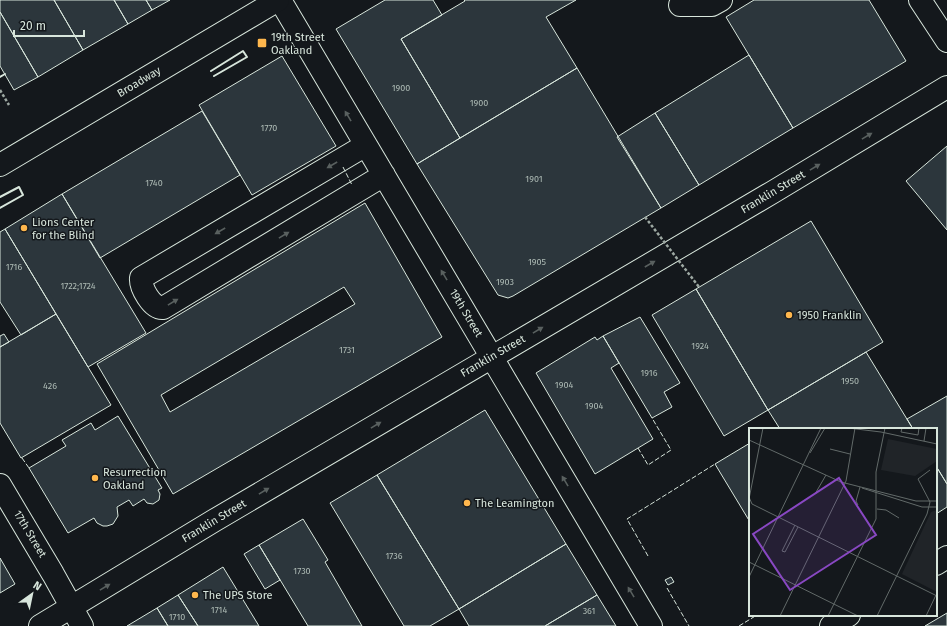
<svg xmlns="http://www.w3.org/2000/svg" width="947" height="626" viewBox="0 0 947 626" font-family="'Fira Sans',sans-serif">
  <rect width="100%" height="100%" fill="#14181c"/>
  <path fill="#2c363c" stroke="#d8e6dc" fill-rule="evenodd" d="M0,0H54L83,50L38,77L0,12Z
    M54,0H114L128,24L83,50Z
    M114,0H146L152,10L128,24Z
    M146,0H170L152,10Z
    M385,0H433L442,15L401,39L460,138L417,164L336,29Z
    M464,0H576L546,17L577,68L460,138L401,39L465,1Z
    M754,0H869L906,61L793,128L726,17Z
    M0,12L38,77L14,90L0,66Z
    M749,55L793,128L699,185L655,113Z
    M282,56L336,146L252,195L199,105Z
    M577,68L661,208L513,296L508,298L498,295L417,164Z
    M202,111L240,175L100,258L62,194Z
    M655,113L699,185L661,208L617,137Z
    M947,146V230L906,181Z
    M62,194L146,333L88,367L5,229Z
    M365,203L442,337L173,494L97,364ZM344,287L355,304L170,412L161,395Z
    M811,221L883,342L768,410L696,289Z
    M5,229L56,314L21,335L0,302V232Z
    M696,289L768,410L724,436L652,315Z
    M56,314L111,405L21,458L0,423V347Z
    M640,317L680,383L664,392L672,407L652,418L603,336Z
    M4,334L9,342L0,347V336Z
    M603,336L619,363L611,368L653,439L595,474L536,373L595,337L597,340Z
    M866,352L913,429H780L768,410Z
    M947,396V484L936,466V429H913L907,419Z
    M485,410L566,544L459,609L377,475Z
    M118,416L162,488L158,490L160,494L159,500L153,504L147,503L144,499L133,506L129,500L117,507L118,516L113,524L107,526H103L97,523L94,518L68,533L29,468L66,446L62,440L91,423L95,430Z
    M750,443V522L715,464Z
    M936,466L947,484V507L936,514Z
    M377,475L459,609L430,626H404L330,503Z
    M303,519L328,560L325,562L362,626H308L259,545Z
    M566,544L597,595L545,626H469L459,609Z
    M259,545L280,580L265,589L244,554Z
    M0,558L15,584L0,593Z
    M223,567L259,626H198L178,595Z
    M671,577L674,582L668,585L665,580Z
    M178,595L198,626H168L157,608Z
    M597,595L616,626H545Z
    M157,608L168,626H127Z
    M947,613V626H925Z"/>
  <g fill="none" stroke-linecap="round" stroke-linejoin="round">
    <g stroke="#d8e6dc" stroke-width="24">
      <path id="minor" d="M280,0L651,626
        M920,0L947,41
        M680,5H712L721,0
        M366,145L141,278C140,287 152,309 163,308L384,175
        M0,485L53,574L82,626
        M936,564L947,557
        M40,626L215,520L773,192L947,87
        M831,626L849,615"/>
    </g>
    <g stroke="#d8e6dc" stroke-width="24">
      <path id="major" d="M0,165L278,0"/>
    </g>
    <path stroke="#9da8a2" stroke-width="2.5" stroke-dasharray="3 2" stroke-linecap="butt" d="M0,90L9,105"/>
    <use href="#minor" stroke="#14181c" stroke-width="22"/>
    <use href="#major" stroke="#14181c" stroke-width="22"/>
    <path stroke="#9da8a2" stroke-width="2.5" stroke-dasharray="3 2" stroke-linecap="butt" d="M645,217L699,287"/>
    <path stroke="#d8e6dc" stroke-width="1" stroke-dasharray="5 2" stroke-linecap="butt" d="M343,167L352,185
      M638,448L648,465L671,450L652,418
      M22,458L29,468
      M648,556L627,519L715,464
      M667,588L689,626
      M739,626L757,615"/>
    <path stroke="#d8e6dc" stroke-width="2" d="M211,71L243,51L247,57L214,76
      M0,77L5,74
      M0,197L19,187L23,195L0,208"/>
  </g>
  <defs><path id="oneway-solid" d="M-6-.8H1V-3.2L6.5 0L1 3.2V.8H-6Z"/></defs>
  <g fill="#59605f">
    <use href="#oneway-solid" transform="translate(348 116) rotate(-121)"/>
    <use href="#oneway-solid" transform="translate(867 136) rotate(-31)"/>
    <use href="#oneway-solid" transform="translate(332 165) rotate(150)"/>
    <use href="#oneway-solid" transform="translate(815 167) rotate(-31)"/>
    <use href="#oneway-solid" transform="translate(220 231) rotate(150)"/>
    <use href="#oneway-solid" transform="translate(284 235) rotate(-31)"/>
    <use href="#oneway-solid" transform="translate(650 264) rotate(-30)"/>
    <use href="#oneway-solid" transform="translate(444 275) rotate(-121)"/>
    <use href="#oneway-solid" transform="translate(173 302) rotate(-31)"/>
    <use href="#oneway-solid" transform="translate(538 330) rotate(-31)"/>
    <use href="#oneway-solid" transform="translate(376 425) rotate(-31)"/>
    <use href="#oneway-solid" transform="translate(565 481) rotate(-121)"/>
    <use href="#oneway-solid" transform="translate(264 491) rotate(-31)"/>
    <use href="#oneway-solid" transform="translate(105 587) rotate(-31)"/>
    <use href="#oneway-solid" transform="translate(631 592) rotate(-121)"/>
  </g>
  <g fill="#ffb74d" stroke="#14181c" stroke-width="1.5">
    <rect x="257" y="38" width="10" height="10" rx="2"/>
    <circle cx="24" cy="228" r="4"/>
    <circle cx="789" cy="315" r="4"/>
    <circle cx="95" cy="478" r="4"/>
    <circle cx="467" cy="503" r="4"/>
    <circle cx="195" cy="595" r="4"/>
  </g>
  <g text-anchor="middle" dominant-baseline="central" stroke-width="3" stroke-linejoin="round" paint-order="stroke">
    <g font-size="9" fill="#adbab4">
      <text x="401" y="88">1900</text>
      <text x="479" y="103">1900</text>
      <text x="269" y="128">1770</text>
      <text x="534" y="179">1901</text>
      <text x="154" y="183">1740</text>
      <text x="537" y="262">1905</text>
      <text x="14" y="267">1716</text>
      <text x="505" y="282">1903</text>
      <text x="78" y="286">1722;1724</text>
      <text x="700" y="346">1924</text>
      <text x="347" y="350">1731</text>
      <text x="649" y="373">1916</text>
      <text x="850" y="381">1950</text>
      <text x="564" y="385">1904</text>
      <text x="50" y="386">426</text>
      <text x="594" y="406">1904</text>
      <text x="394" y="556">1736</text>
      <text x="302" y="571">1730</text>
      <text x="219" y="610">1714</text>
      <text x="589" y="611">361</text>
      <text x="177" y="617">1710</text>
    </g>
    <g font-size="11" fill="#d8e6dc" stroke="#14181c" text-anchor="start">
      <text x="271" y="37">19th Street<tspan x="271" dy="13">Oakland</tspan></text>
      <text x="32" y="222">Lions Center<tspan x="32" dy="13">for the Blind</tspan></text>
      <text x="797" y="315">1950 Franklin</text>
      <text x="103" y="472">Resurrection<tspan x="103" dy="13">Oakland</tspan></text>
      <text x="475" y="503">The Leamington</text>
      <text x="203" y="595">The UPS Store</text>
    </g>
    <g font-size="11" fill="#d8e6dc" stroke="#14181c">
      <text transform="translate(139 82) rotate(-31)">Broadway</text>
      <text transform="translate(773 192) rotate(-31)">Franklin Street</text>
      <text transform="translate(466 313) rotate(59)">19th Street</text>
      <text transform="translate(493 356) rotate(-30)">Franklin Street</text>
      <text transform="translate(214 521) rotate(-31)">Franklin Street</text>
      <text transform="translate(30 534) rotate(59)">17th Street</text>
    </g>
  </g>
  <g transform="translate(749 428)">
    <rect width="188" height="188" fill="#14181c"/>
    <path d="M139,11L188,21V33L166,48L132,42ZM188,82V164L153,146L182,84Z" fill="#202428"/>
    <path fill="none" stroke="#626a69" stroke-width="1" d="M99,0L132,4L188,16M153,0L152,4L169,7L170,0M0,12L92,54L167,73H188M175,13L177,0M81,21L101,26M61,25L76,0M113,60L173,79H188M66,66L77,47M0,69L3,76L188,168M0,71L14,0M181,74L169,51L181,42M109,77L107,73L111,59M128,81L137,82L150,90M46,97L33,123L36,124L49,99M0,134L109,188M0,149L72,0M31,188L97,53L106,0M79,188L127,91V44L136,0M128,188L178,86L181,74M177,188L187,167"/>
    <path fill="#8948c3" fill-opacity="0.15" stroke="#8948c3" stroke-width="2" d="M90,50L127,107L41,162L4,106Z"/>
    <rect width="188" height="188" fill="none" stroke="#d8e6dc" stroke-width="2"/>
  </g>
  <g transform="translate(32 594) rotate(33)" stroke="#14181c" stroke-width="3" paint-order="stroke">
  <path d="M0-3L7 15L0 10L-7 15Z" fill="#d8e6dc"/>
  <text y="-6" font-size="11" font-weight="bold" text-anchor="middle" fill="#d8e6dc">N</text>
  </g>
  <path d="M14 30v6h70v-6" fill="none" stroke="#d8e6dc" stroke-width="2"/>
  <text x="20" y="30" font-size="12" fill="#d8e6dc" stroke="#14181c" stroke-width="3" paint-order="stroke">20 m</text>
</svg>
